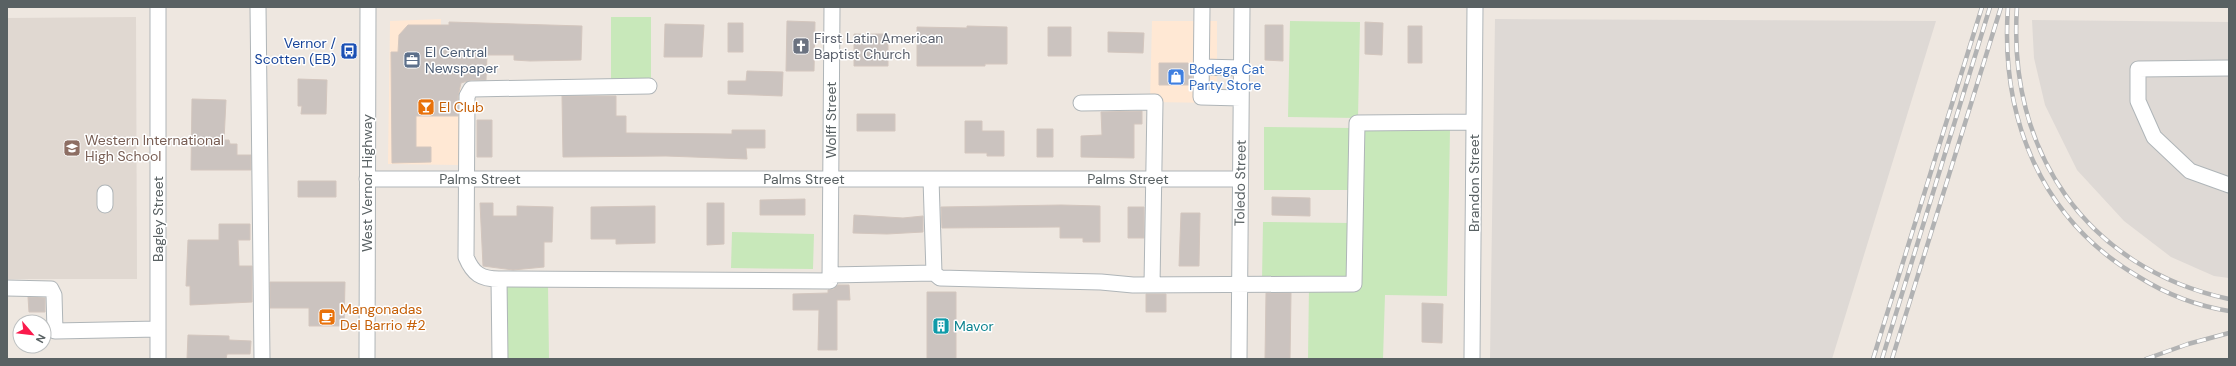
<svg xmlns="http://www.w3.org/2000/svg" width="2236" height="366" viewBox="0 0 2236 366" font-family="'DM Sans',sans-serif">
  <rect width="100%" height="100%" fill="#eee7e0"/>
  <path fill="#ffe8d4" d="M441,19V67H461L460,165L388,164L390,21Z
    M1152,21H1217V103L1150,102Z"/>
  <path fill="#ded9d5" d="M1495,19L1936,21L1832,359H1490Z
    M2032,20L2229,22V278L2214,276L2171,257L2124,221L2077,170L2045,105L2034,58Z"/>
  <path fill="#e0d8d1" d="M136,17L137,279H7V18Z"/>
  <path fill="#c8e8ba" d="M611,17H651V82H611Z
    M1290,21L1360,22L1358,118L1288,117Z
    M1264,127L1351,128V190H1264Z
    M1362,128L1450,129L1447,296L1385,295L1383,359H1308L1309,286L1359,287Z
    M1263,222L1351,223L1350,280H1262Z
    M732,232L814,234L813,269L731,268Z
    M506,285H548L549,359H506Z"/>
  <path fill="#cbc3bf" stroke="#d3c6be" d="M787,21L815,22L814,71H786Z
    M449,22L582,26L581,60L530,61L514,60V55H487L486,80H471L461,83L458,96V116H416V147H431V162L392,163L391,52H398L399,35L408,25H449Z
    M1365,22L1383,23L1382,55L1365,54Z
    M728,23H743V52H728Z
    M665,24L704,25L702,57H664Z
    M1265,25H1283V61L1265,60Z
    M967,26L1007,27V64H985V66H917V27L967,28Z
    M1408,26H1422V63H1408Z
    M1048,27H1071V56H1048Z
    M1108,32L1144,33L1143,53L1108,52Z
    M854,34H888V66H854Z
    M1159,63H1188L1192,68V85H1159Z
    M747,71L783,72L782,96L728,94V81H746Z
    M298,79L327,80L326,114H301L302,106H298Z
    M562,96H616V116H626V133L732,134V130H765V148H746L747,159L666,156L563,157Z
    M192,99L226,100L224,140H229L230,144H237V155H251V170H191Z
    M1142,111V124H1134V158L1081,157V136L1102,135L1101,112Z
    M857,114H895V131H857Z
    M477,120H492V157H477Z
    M965,121H982V131H1004V156H987V153H965Z
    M1037,129H1053V157H1037Z
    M298,181H336V197H298Z
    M1272,197L1310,198V216L1272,215Z
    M805,199V215H760V200Z
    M480,203H493V216H517V206L553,207L552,242H544V267L513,270L483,266Z
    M707,203H724V244L707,245Z
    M1061,205L1100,206V242H1083V238H1060V227L942,228L941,207Z
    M655,206V243L616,244V239H591V207Z
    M1128,207H1144V238H1128Z
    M1181,213H1200L1199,266H1179Z
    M854,215L903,218L923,216V232L887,234L853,233Z
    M219,224H250V240H238L239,266H252V302L190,305V286H186L188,240H219Z
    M270,282H345L344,326H309V308H270Z
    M838,285H849L850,300H837V350H818L819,310H793V294L828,293V290L834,289Z
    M927,292H956V359H927Z
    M1266,293H1291L1290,359H1265Z
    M1146,294H1166V312H1146Z
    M28,297L45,298V312H29Z
    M1422,303L1443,304L1442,343L1422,342Z
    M188,335L229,336V340L251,341L250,354H227L226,359H187Z"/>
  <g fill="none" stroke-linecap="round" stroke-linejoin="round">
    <g stroke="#afb5b8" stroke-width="17">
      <path id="minor" d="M158,7V359
        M258,7L262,359
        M1202,7L1201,97L1241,98
        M1201,67L1242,68
        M2229,68L2138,69V101L2154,137L2190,171L2229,185
        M649,86L471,89L467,96L466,257C473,274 481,279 499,279L830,281L832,7
        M1081,103L1155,102L1152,285
        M367,179H1240
        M931,179L934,273L940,278L1101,282L1133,285L1354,284L1357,123L1474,122
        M105,205V193
        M830,275L934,273
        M499,279L500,359
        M7,288L51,289L54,295L55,331L158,329
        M367,359L368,7
        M1239,359L1242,7
        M1472,359L1475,7"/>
    </g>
    <use href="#minor" stroke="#fff" stroke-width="15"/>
    <g stroke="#b1b2b3" stroke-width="4.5">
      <path id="rail" d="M2008,7C2000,118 2041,220 2139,277C2166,294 2197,306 2229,311
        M2017,7C2007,151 2086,268 2229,299
        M1873,359L1982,7
        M1882,359L1990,7
        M1892,359L2001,7
        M2146,359L2188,344L2229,333"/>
    </g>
    <use href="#rail" stroke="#fff" stroke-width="3" stroke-dasharray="9" stroke-linecap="butt"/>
  </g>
  <defs>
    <g id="church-square" transform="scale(0.9)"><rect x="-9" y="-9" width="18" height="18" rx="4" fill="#6b7280" stroke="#fff"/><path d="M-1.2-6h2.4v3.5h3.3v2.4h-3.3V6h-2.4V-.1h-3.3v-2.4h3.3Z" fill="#fff"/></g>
    <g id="bus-square" transform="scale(0.9)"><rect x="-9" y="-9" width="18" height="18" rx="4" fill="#1a4fb4" stroke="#fff"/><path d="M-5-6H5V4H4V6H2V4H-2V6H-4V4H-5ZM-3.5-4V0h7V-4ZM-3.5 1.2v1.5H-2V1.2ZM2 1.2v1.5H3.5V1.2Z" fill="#fff"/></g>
    <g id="office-square" transform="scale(0.9)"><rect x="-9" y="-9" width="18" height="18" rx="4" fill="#5c6f8a" stroke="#fff"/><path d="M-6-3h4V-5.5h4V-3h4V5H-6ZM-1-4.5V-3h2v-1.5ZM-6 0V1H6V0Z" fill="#fff"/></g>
    <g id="shop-square" transform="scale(0.9)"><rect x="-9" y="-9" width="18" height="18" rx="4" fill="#3f7fe0" stroke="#fff"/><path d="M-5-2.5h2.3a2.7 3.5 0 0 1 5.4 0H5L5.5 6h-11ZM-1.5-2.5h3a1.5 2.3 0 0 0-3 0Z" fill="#fff"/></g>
    <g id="bar-square" transform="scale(0.9)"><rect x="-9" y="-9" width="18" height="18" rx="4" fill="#e8710a" stroke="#fff"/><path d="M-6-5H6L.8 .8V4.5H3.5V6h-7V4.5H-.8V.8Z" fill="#fff"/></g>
    <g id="school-square" transform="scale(0.9)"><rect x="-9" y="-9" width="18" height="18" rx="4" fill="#8d6e63" stroke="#fff"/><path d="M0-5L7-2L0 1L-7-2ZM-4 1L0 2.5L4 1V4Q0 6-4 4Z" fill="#fff"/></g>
    <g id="cafe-square" transform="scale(0.9)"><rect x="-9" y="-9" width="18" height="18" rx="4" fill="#e8710a" stroke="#fff"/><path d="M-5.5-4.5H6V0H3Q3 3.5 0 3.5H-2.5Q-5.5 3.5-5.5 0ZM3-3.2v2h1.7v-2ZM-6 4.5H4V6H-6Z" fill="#fff"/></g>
    <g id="building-square" transform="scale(0.9)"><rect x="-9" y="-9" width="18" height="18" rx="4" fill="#0f9aa8" stroke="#fff"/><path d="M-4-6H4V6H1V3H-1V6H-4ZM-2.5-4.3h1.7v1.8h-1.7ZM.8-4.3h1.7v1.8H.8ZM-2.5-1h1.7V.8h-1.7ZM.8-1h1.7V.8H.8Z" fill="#fff"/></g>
  </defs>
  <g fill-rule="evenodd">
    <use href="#church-square" x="801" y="46"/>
    <use href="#bus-square" x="349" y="51"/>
    <use href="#office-square" x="412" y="60"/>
    <use href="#shop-square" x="1176" y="77"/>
    <use href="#bar-square" x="426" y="107"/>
    <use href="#school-square" x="72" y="148"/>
    <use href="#cafe-square" x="327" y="317"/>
    <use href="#building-square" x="941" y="326"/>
  </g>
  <g text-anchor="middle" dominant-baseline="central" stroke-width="3" stroke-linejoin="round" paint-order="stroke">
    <g font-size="14" fill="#5b616d" stroke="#fff" text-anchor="start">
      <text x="814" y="38">First Latin American<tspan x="814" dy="16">Baptist Church</tspan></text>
    </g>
    <g font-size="14" fill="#164399" stroke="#fff" text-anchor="end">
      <text x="336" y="43">Vernor /<tspan x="336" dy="16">Scotten (EB)</tspan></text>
    </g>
    <g font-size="14" fill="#4e5e75" stroke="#fff" text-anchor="start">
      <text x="425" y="52">El Central<tspan x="425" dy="16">Newspaper</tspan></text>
    </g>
    <g font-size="14" fill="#366cbe" stroke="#fff" text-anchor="start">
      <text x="1189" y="69">Bodega Cat<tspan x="1189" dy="16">Party Store</tspan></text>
    </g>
    <g font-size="14" fill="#c56008" stroke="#fff" text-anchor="start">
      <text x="439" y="107">El Club</text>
      <text x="340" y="309">Mangonadas<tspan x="340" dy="16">Del Barrio #2</tspan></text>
    </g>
    <g font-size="14" fill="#596163" stroke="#fff">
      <text transform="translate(831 120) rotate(-90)">Wolff Street</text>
      <text x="480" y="179">Palms Street</text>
      <text x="804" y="179">Palms Street</text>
      <text x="1128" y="179">Palms Street</text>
      <text transform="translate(367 183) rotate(-90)">West Vernor Highway</text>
      <text transform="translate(1240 183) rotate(-89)">Toledo Street</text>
      <text transform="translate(1474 183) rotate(-90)">Brandon Street</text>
      <text transform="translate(158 219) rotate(-90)">Bagley Street</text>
    </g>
    <g font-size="14" fill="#785e54" stroke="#fff" text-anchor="start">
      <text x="85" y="140">Western International<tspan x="85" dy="16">High School</tspan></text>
    </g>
    <g font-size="14" fill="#0d838f" stroke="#fff" text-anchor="start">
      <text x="954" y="326">Mavor</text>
    </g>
  </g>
  <rect width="2236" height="366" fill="none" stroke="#596163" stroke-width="16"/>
  <g transform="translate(32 334) rotate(118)"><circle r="19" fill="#ffffff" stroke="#bdc0c1"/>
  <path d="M0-3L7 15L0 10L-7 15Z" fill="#fa1a4c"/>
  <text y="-6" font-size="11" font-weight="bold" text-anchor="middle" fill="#596163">N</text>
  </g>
</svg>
